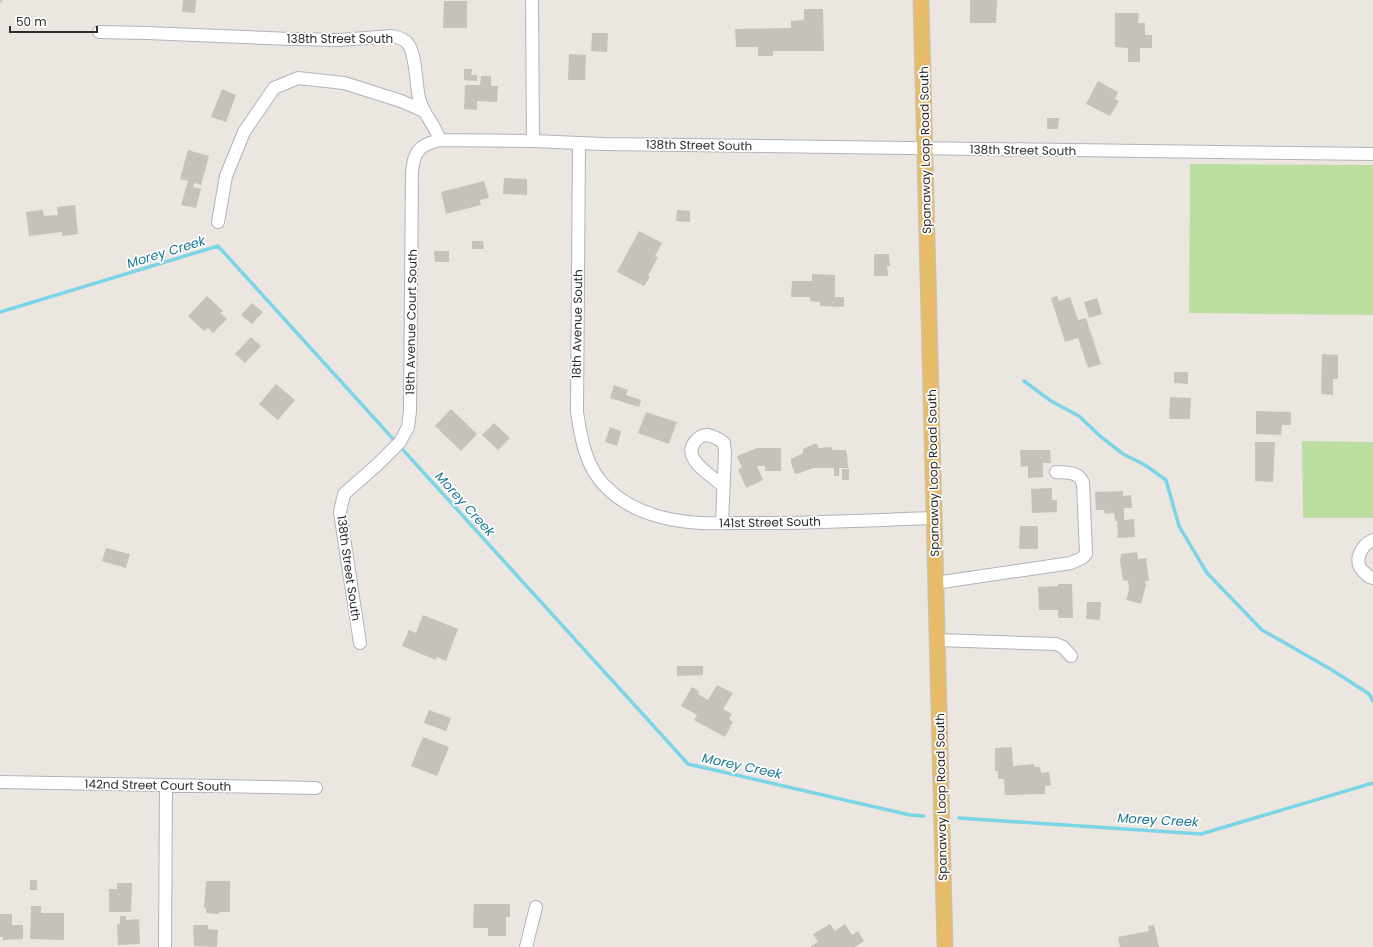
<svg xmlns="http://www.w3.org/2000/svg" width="1373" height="947" viewBox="0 0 1373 947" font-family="Poppins,sans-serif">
  <rect width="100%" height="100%" fill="#ece6e0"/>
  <path fill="#bcdfa1" d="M1190,164L1373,165V315L1189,313Z
    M1302,441L1373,442V518H1303Z"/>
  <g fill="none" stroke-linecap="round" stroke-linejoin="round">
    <path stroke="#7bd5e6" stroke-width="3.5" d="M0,312L218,246L688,764L910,815L924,816
      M1024,381L1051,401L1079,416L1100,436L1123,454L1145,465L1166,480L1179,526L1207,573L1262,630L1332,670L1369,694L1373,701
      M959,818L1201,834L1373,783"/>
  </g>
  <path fill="#c5c1bb" d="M183,0H196L195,13L182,12Z
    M970,0H997L996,23H970Z
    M444,1H467V28H443Z
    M804,9H823L824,51H773V56H758V47H736L735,29L791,28V21L804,20Z
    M1115,13H1139L1138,23H1145V35H1152V48H1140V62H1128V48L1115,47Z
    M592,33H608L607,52L591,51Z
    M569,54L586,55L585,80H568Z
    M464,69H472L471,75H477V81L464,80Z
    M481,76H491V86H498L497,102L477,101V110L464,109L465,85H480Z
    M1098,81L1118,92L1115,99L1119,101L1110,116L1086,104Z
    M222,89L236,95L226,122L211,117Z
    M1047,118H1059L1058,129H1047Z
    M188,150L209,156L201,185L194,183L193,187L201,189L196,208L181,205L188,181L180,179Z
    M504,178L527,179V195L503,194Z
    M484,181L489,198L480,200L481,205L446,214L441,192Z
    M75,205L78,234L62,236V232L29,236L26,212L43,210L44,216L58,215L57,207Z
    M677,210L690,211V222L676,221Z
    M639,231L662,243L655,256L658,257L648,276L650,277L644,286L617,272Z
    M472,241H483L484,249H472Z
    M434,251H449V262H435Z
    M874,254H889L890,266H887L888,276H874Z
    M812,274L835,275V297H844V307L820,306V302L810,301V297H791L792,281H812Z
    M207,296L223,311L220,313L227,319L213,333L208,328L204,331L188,316Z
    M1057,296L1059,301L1070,297L1078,320L1086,318L1101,364L1088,368L1078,338L1065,342L1051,298Z
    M1097,298L1102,314L1089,318L1084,302Z
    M252,303L263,312L252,324L241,315Z
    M251,337L261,346L245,363L235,354Z
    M1322,354L1338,355V379H1333V395L1321,394Z
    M1174,372H1188V384L1174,383Z
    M276,384L295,400L278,420L259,404Z
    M614,385L628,390L626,395L641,400L639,407L610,398Z
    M1170,397L1191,398L1190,419H1169Z
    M451,409L477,434L461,451L435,426Z
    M1256,411L1291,412V425H1282L1281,435L1256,434Z
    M646,412L677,422L669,444L638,433Z
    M494,423L510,438L498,450L482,435Z
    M610,427L621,431L617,446L605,442Z
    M1255,442H1275L1273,482L1255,481Z
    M814,444H817L819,448L831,447L833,450H846L847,454L848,468H813L800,473L795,474L791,463V459L803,453V449Z
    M757,448H781V471H765V466H757L763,480L746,488L738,469L742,468L737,456Z
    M1020,450H1050L1051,463H1043V477L1028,478V466L1021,467Z
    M834,468H839V476H834Z
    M842,469H849V480H842Z
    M1052,488V500H1057V512L1032,513L1031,489Z
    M1123,491V496L1131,495L1132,508H1124V520L1134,519L1135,537L1118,538L1117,521H1115L1114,513L1105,514L1104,510H1096L1095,492Z
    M1020,526H1038V549H1019Z
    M106,548L130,554L126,568L102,561Z
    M1137,552L1138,559L1146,558L1149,581H1145L1146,585L1141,604L1126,600L1129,590L1128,581L1123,580L1120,562L1121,554Z
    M1058,584H1072L1073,618H1058V610H1039L1038,587L1058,586Z
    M1087,602H1101L1100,620L1086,619Z
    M423,615L458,629L446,661L437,657L436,660L402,646L409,630L416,633Z
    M677,666H703V675L677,676Z
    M717,685L733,693L723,709L732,714L729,719L733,722L725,737L694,720L697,715L681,706L692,687L699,691L698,694L708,700Z
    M429,710L451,718L446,731L424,723Z
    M423,737L449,747L437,776L411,766Z
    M1012,747L1013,766L1034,764V767H1040L1041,773L1049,772L1051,785L1045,786V794L1005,795L1004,779H998V771H995V748Z
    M30,880H37V890H30Z
    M206,881H230V912H219V914L206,913V908H204Z
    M117,883H132L131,912H109V889H117Z
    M474,904H510V917H506V936H488V928H473Z
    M31,906H41V913H64V940L30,939Z
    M0,914H12V925H23V939L3,940V937H0Z
    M120,916H126V920L139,919L140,944L118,945L117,924H120Z
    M830,924L835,931L845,924L852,935L858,931L864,941L855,947H810L818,942L813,934Z
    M193,925H208V929L218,930L217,947L194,946Z
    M1154,925L1159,947H1120L1118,937L1149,931L1148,926Z"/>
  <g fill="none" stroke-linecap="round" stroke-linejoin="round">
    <g stroke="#b0b3bb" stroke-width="14">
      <path id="minor" d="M532,0L533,141
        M99,32L147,33L291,39L339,40L392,36C397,37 405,39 408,44C416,54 416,85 419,98C423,114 435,125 440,140
        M579,144L577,412C581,439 586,468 606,487C621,502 641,512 661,517C690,525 719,523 749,523C810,524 872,520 934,518
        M218,222L226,176L244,132L274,88L298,78L344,83L401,101L424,111
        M722,523L725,453L724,443C719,439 713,436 707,435C698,435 689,446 692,455C695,466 714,478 723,486
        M1373,540C1360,546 1352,563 1365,573C1368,576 1369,578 1373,578
        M935,583L1071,563L1082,558L1086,554L1083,483C1079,471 1066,473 1056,472
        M937,640L1056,644L1063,647L1071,656
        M360,643L340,512L344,494L378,464L400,442L408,427L410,411L412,172C414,151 419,145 440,140L533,141L603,144L1373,154
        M0,782L316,788
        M165,947L166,785
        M526,947L536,907"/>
    </g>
    <g stroke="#c4c4c4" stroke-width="17">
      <path id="major" d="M921,0L945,947"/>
    </g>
    <path stroke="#c4c4c4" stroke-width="2" stroke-dasharray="3 2" stroke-linecap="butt" d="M0,2L2,0"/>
    <use href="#minor" stroke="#fff" stroke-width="12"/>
    <use href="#major" stroke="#e6bc6b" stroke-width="15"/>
  </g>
  <g text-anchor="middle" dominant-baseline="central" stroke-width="3.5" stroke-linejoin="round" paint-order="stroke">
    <g font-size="12" fill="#2c2c2c" stroke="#fff">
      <text x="340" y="38">138th Street South</text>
      <text transform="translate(699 145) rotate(1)">138th Street South</text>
      <text transform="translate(925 150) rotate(-91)">Spanaway Loop Road South</text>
      <text transform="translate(1023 150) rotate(1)">138th Street South</text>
      <text transform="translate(411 322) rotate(-89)">19th Avenue Court South</text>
      <text transform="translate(577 324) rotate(-89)">18th Avenue South</text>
      <text transform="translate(933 473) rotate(-91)">Spanaway Loop Road South</text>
      <text transform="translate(770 522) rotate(-1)">141st Street South</text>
      <text transform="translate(349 568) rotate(82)">138th Street South</text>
      <text transform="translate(158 785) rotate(1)">142nd Street Court South</text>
      <text transform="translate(941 797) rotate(-91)">Spanaway Loop Road South</text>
    </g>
    <g font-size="13" font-style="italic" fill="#187794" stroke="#fff">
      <text transform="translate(166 252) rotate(-17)">Morey Creek</text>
      <text transform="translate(465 504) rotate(48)">Morey Creek</text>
      <text transform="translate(742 766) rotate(12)">Morey Creek</text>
      <text transform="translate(1158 820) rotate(3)">Morey Creek</text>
    </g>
  </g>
  <path d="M10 26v6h87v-6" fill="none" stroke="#2c2c2c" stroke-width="2"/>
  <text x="16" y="26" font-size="12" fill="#2c2c2c" stroke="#ffffff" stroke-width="3" paint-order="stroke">50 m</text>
</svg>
